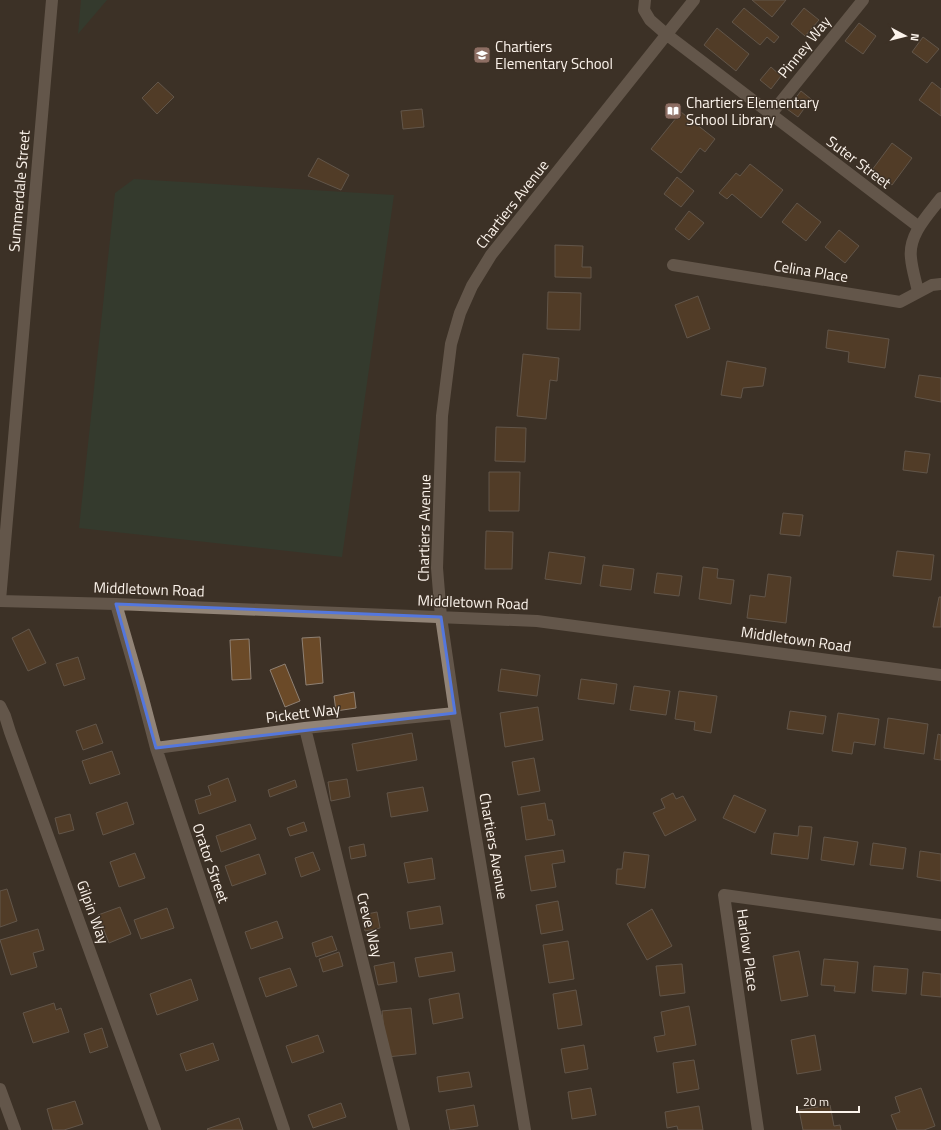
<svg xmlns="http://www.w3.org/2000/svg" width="941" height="1130" viewBox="0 0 941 1130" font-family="'Titillium Web',sans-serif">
  <rect width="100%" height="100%" fill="#3d3126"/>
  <path fill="#2a4536" d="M81,0H107L78,34Z
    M134,179L394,195L342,557L79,528L115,193Z"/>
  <path fill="#6b4a28" stroke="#8f8174" d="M752,0H786L772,17Z
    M744,8L779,37L774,43L767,37L760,45L732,22Z
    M804,8L819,20L805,36L791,24Z
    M859,23L876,36L863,54L845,41Z
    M717,28L749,54L736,71L704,45Z
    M923,37L939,49L927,63L912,52Z
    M771,67L781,76L771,89L760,80Z
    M158,82L174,97L157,114L142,98Z
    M932,82L941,89V116L919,100Z
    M801,91L811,99L798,117L787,109Z
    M422,109L424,127L403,129L401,111Z
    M681,112L715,139L705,152L700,148L681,173L651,149Z
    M892,143L912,158L892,185L872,170Z
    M318,158L349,175L341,190L308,176Z
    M750,164L783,190L761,218L732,194L727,199L719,193L736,173L740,176Z
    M677,177L694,191L681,207L664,194Z
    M797,203L821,222L806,241L782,222Z
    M689,211L704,223L689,240L675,229Z
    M839,230L859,246L845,263L825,247Z
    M555,245L583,246L582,267H591V278L555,277Z
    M548,292L581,293L580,330L547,329Z
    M698,296L710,329L687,338L675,305Z
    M828,330L889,339L885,368L848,362L849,352L826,348Z
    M523,354L559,358L557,381L550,380L546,419L517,416Z
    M727,361L766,368L763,386L743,388L741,398L721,395Z
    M919,375L941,378V402L915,397Z
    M496,427L526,428L525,462L495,461Z
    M905,451L930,454L927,473L903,470Z
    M489,472H520L519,511H489Z
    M783,513L803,515L800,536L780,534Z
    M486,531L513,532L512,569H485Z
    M897,551L934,555L931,580L893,576Z
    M549,552L585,557L581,584L545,579Z
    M603,565L634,569L631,590L600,586Z
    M703,567L718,569L717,578L734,580L731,604L699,599Z
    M657,573L682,576L679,596L654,593Z
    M768,574L791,577L786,623L747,618L750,595L765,597Z
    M939,597H941V627H933Z
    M29,629L46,663L28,671L12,638Z
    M320,637L323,683L306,685L302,638Z
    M249,639L251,679L232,680L230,640Z
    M78,657L85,679L64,686L56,664Z
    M285,664L300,701L285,707L270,670Z
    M501,669L540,675L537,696L498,691Z
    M581,679L617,684L614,704L578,699Z
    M634,686L670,691L666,715L630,710Z
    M679,691L717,696L711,733L694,730L695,722L675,719Z
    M354,692L356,708L336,711L334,696Z
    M538,707L543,740L505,747L500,713Z
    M790,711L826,716L823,734L787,729Z
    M838,713L879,719L875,745L854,742L852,754L832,751Z
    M888,718L928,724L924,754L884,748Z
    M96,724L103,743L83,750L76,731Z
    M412,733L417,760L357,771L352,744Z
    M938,734L941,735V760L934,759Z
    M112,751L120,774L90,784L82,761Z
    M534,758L540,791L518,795L512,762Z
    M228,778L236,801L199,814L195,800L211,795L208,786Z
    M347,779L350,797L331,801L328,782Z
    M295,780L297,787L270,797L268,790Z
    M423,787L428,811L391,817L387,793Z
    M673,793L676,799L683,796L696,820L665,836L653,813L665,808L661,799Z
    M734,795L766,810L755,833L723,818Z
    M127,802L134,824L103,835L96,813Z
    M545,803L548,820H552L555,835L526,840L521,807Z
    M70,814L74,830L59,834L55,818Z
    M304,822L307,831L290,836L287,828Z
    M250,824L256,839L221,852L216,836Z
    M799,826L812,827L808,859L771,854L774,833L798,836Z
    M824,837L858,842L854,865L821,860Z
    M873,843L906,848L903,869L870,865Z
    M364,844L366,856L351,859L349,847Z
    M563,850L565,862L552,864L556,887L531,891L525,856Z
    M920,851L941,854V881L917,877Z
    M313,852L320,870L301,877L295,858Z
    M624,852L649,855L645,888L616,884L617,869H622Z
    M135,853L145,878L119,887L110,862Z
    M259,854L266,874L232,886L225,866Z
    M432,858L435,879L408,883L404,863Z
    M7,889L17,921L0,927V891Z
    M558,901L563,930L541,934L536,905Z
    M440,906L443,924L410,929L407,912Z
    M120,907L131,934L109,943L98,915Z
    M167,908L174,928L141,939L134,920Z
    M652,909L672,946L647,960L627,924Z
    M377,912L380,928L365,931L362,915Z
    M277,921L283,938L251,949L245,932Z
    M38,929L44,950L33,953L37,967L11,975L0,940Z
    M332,936L337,950L316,957L312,943Z
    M568,941L574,979L549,983L543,945Z
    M799,951L808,996L781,1001L773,956Z
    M339,952L343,966L323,972L319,959Z
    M452,952L455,971L419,977L415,958Z
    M824,959L858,962L855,993L834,991L835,986L821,985Z
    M394,962L397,982L378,985L374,966Z
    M682,964L685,993L660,996L656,966Z
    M874,966L908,969L906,994L872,991Z
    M290,968L297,986L266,997L259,978Z
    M923,972L941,974V997L921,995Z
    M191,979L198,1000L157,1015L150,994Z
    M576,990L582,1025L558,1029L553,994Z
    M459,993L463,1018L433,1024L429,999Z
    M54,1003L56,1010L61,1008L69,1032L33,1043L23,1013Z
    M689,1006L696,1045L657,1052L654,1037L665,1035L661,1012Z
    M411,1008L416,1054L387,1057L382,1011Z
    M102,1028L108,1047L90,1053L84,1034Z
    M318,1035L324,1052L292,1063L286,1046Z
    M815,1035L821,1070L797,1074L791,1040Z
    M213,1043L219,1060L186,1071L180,1054Z
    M584,1045L588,1069L565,1073L561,1049Z
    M694,1060L699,1089L677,1093L673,1063Z
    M469,1072L472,1087L439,1092L437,1077Z
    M591,1088L596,1115L572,1119L568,1092Z
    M921,1088L935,1126L924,1130H897L891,1115L900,1112L895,1097Z
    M75,1101L83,1124L64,1130H53L47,1109Z
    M341,1103L346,1117L313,1128L308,1115Z
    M474,1105L478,1126L450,1130L446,1110Z
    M830,1105L834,1126L840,1125L841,1130H803L799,1110Z
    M699,1106L703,1130H678L677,1126L667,1128L665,1112Z
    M239,1118L243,1130H208L207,1129Z"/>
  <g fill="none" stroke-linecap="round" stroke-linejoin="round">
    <path stroke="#928477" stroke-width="12" d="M645,0L644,10L650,20L666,34L919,227
      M771,114L863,0
      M673,265L900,302L932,285L941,284
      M918,292C916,281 912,270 911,258C908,235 928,215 941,198
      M0,600L52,0
      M0,601L116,604L537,621L941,675
      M116,604L140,687L156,748L284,1130
      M0,706L5,716L10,732L155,1130
      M305,728L404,1130
      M156,748L305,728L455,713
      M0,1089L15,1130
      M525,1130L455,713L441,617L437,568L442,416L451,344L460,313L472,286L491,255L694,0
      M758,1130L724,895L941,925"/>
  </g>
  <path d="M0 0H941V1130H0ZM116,604L441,617L455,713L156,748Z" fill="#3d3126" fill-opacity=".55" fill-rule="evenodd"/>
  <path fill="none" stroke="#5477dd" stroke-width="3" stroke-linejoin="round" d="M116,604L441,617L455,713L156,748Z"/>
  <defs>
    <g id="school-square" transform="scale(0.9)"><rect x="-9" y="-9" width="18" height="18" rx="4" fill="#8d6e63" stroke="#3d3126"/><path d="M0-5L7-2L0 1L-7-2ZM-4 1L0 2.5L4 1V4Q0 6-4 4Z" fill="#fff"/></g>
    <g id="library-square" transform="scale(0.9)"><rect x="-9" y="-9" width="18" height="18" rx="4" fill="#8d6e63" stroke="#3d3126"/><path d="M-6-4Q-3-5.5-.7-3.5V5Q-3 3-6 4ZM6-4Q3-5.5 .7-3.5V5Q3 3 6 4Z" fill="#fff"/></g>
  </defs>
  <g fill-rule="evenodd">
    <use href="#school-square" x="482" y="55"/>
    <use href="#library-square" x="673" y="111"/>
  </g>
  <g text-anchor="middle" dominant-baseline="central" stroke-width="3" stroke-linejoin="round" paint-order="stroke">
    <g font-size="15" fill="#fbf3eb" stroke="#3d3126" text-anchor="start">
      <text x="495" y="46">Chartiers<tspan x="495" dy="17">Elementary School</tspan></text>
      <text x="686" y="102">Chartiers Elementary<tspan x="686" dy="17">School Library</tspan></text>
    </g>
    <g font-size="15" fill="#fbf3eb" stroke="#3d3126">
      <text transform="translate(804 47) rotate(-51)">Pinney Way</text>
      <text transform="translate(859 162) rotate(37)">Suter Street</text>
      <text transform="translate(19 191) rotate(-85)">Summerdale Street</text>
      <text transform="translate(512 204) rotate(-52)">Chartiers Avenue</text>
      <text transform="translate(811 271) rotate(9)">Celina Place</text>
      <text transform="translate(424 528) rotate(-89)">Chartiers Avenue</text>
      <text transform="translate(149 589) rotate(2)">Middletown Road</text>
      <text transform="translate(473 602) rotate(2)">Middletown Road</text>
      <text transform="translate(796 639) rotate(8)">Middletown Road</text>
      <text transform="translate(303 713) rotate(-7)">Pickett Way</text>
      <text transform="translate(494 846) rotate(80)">Chartiers Avenue</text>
      <text transform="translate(211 863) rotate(71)">Orator Street</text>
      <text transform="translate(93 912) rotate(70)">Gilpin Way</text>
      <text transform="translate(370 925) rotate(76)">Creve Way</text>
      <text transform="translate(748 950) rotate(82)">Harlow Place</text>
    </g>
  </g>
  <g transform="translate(905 36) rotate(97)" stroke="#3d3126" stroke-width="3" paint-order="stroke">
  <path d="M0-3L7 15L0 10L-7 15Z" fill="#fbf3eb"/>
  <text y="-6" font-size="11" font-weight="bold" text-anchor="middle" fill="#fbf3eb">N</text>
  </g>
  <path d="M797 1106v6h62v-6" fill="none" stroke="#fbf3eb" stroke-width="2"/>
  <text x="803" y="1106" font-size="12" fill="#fbf3eb" stroke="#3d3126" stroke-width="3" paint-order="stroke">20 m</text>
</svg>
